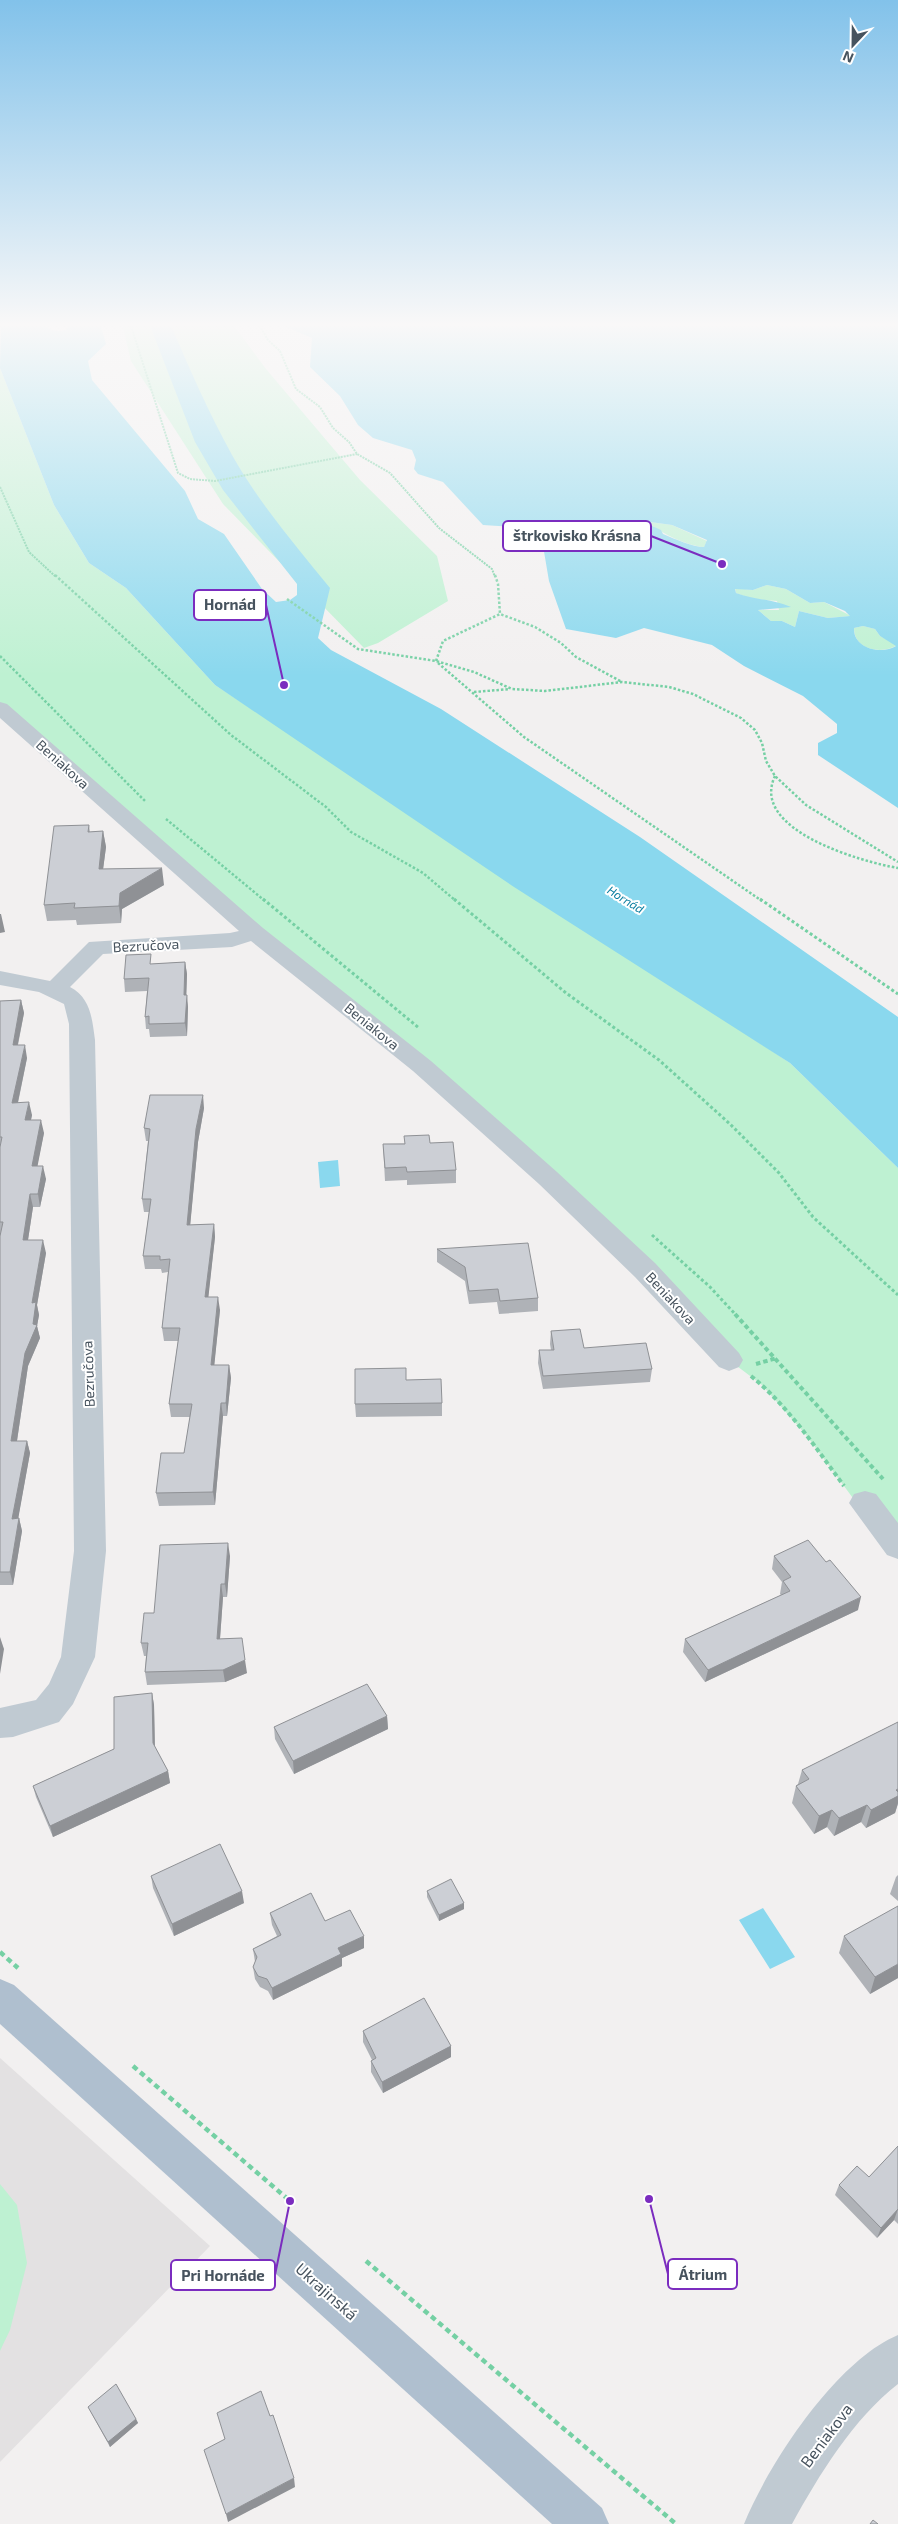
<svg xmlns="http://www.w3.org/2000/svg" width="898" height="2524" viewBox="0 0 898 2524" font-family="'Exo 2',sans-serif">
  <rect width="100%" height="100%" fill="#f2f0f0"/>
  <path fill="#e3e1e2" d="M0,2058L210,2246L0,2462Z"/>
  <path fill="#bef1d2" d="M122,323H232L266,369L360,480L437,556L448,601L378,643L364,648L223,504L131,361Z
    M0,368L54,505L89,563L126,588L215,685L790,1063L898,1168V1559L807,1436L762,1385L729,1360L645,1270L0,708Z
    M650,522L672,525L707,541L704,547C688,546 663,534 650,524Z
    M767,585L786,589L810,603L824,602L851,616L828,618L799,611L795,627L782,621H771L758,610H779L777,601L752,599L736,593L735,588L753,590Z
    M863,626L875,629L880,636L897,645C882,655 854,650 854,628Z
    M0,2184L17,2205L27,2263L10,2330L0,2351Z"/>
  <path fill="#8ad8ee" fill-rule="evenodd" d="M1,323H41C50,330 56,333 66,330L71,323H100L106,344L88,361L92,380L185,491L198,519L224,534L262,589L276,602L290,600L297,595V584L223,490L195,442L149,323H170C189,368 209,413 232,455C259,503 295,545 330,588L318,638L331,650L441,709L640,837L898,1017V1168L790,1063L514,887L215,685L126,588L89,563L54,505L0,368Z
    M277,323H898V808L818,755V743L837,733V724L803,696L744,666L712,645L644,628L616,638L566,629L549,581L541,534L516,527L483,525L443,482L418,474L414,469L416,460L412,450L373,438L358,425L340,396L310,367L312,338ZM650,522L672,525L707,540L704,547C693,547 675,539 663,534L661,530L650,525ZM767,585L786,589L810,603L824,602L845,611L850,616L828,618L799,611L795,627L782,621H771L758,610L791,607C773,599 754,600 736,593L735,589L753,590ZM863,626L875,629L880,636L896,646C882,655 853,649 854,628Z
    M338,1160L340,1186L320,1188L318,1162Z
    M763,1908L795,1957L770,1969L739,1920Z"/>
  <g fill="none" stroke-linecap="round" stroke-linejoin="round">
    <path stroke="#75d0a4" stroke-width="2" stroke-dasharray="2 1" stroke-linecap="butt" d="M130,323L178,473L190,479L215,481L357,454
      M258,323L268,340L280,351L296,389L320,407L333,428L349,442L357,454L390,473L439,528L492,569L495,577
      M0,487L29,552L56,577"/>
    <path stroke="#75d0a4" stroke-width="2.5" stroke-dasharray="2.5 2" stroke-linecap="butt" d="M55,575L231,735L326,807L351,832L423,873L456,901
      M495,575L498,584L500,614
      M287,599L358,649L436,661L474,672L512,689L545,691L622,682L669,687L693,694L741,718L755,730L762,743L766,761L775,776L806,805L898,862
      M0,656L146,802
      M436,661L443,641L500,614L535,627L561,643L576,657L622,682
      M438,663L524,737L762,901
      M474,692L510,689
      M775,776C749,830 862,862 898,868
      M166,819L265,901"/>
    <path stroke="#75d0a4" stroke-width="3" stroke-dasharray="3 2.5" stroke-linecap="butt" d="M263,899L419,1028
      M454,899L566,993L659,1060L730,1124L779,1173L813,1217L898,1295
      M760,899L898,994
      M652,1235L710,1287L736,1315"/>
    <path stroke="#75d0a4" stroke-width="4" stroke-dasharray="4.5 3" stroke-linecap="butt" d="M735,1314L883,1479
      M756,1364L777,1358
      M751,1376C788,1406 816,1448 844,1486"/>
    <path stroke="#75d0a4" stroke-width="4.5" stroke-dasharray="5.5 4" stroke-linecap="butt" d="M0,1952L18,1968
      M133,2066L290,2201
      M366,2261L676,2524"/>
    <path fill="#c0cad2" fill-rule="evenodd" d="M0,702L7,704L263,928L431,1061L557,1172L655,1263L739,1353L743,1360L739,1367L729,1371L719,1367L635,1277L539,1184L413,1071L251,941L232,947L103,954L70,987C91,998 92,1019 95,1040L106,1551L95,1657L73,1704L59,1722L13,1737L0,1738V1708L36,1700L49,1684L61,1657L74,1551L69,1024L64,1004L39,992L0,985V971L50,981L89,942L230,933L239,931L0,718Z
      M865,1491L876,1494L898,1523V1559L887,1555L849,1503L854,1494Z
      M898,2335V2384C853,2419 819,2475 792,2524H744C769,2463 836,2361 898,2335Z"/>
    <path fill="#afbfcf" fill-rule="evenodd" d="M0,1979L14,1985L602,2508L609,2524H552L0,2024Z"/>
  </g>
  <path fill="#afb2b7" d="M89,825L90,832L103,831L106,847L103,869L164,885L122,909L121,923L77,925L76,920L47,921L44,905Z
    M185,962L187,974L186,995L188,1007L187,1036L150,1037L149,1029H146L145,1017L147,991L125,992L124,979L152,964Z
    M21,1000L24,1013L18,1045L27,1058L18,1103L32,1115L31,1120L44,1133L37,1166L46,1179L40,1207H33L28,1240L46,1253L37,1305L39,1315L37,1326L40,1338L28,1366L17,1441H27L30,1453L18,1518H19L22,1531L13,1585H0V1001Z
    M204,1108L198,1142L190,1225L214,1224L215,1237L208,1297L220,1310L214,1365H229L231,1378L227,1416H223L215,1505L159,1506L156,1493L184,1453L190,1417H171L169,1404L178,1341H164L162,1328L168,1272L162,1273L161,1269H145L143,1256L149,1212H144L142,1199L148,1141H146L144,1128Z
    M430,1143L456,1170V1183L407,1185V1180L385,1181L383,1144Z
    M437,1249L538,1298V1311L499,1314L497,1302L469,1304L465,1281L437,1262Z
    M551,1331L584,1348L652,1369L650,1382L543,1389L538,1363L539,1350H551L550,1344Z
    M406,1380L442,1403V1416L356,1417L355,1404Z
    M230,1556L227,1597H223L220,1639L247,1673L225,1682L147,1685L145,1672L146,1656H144L141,1643L154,1613Z
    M774,1556L858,1610L705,1682L683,1652L685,1639L781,1595L780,1594L782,1582L772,1569Z
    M152,1693L154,1705L155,1747L168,1771L170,1783L53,1837L36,1797L33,1786L114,1749Z
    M387,1716L388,1729L294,1774L275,1739L274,1727Z
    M898,1722V1804L895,1813L866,1828L861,1822L834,1836L827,1827L814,1834L792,1803L796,1786L798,1784L802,1770Z
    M898,1875V1901L890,1894L896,1877Z
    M151,1876L244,1903L174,1936L153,1888Z
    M427,1891L464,1909L439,1921L427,1897Z
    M270,1913L325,1921L364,1948L342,1958V1966L273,2000L268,1991L260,1987L255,1979L253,1967L255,1962L253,1949L277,1936L272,1925Z
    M844,1936L898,1978L870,1994L839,1953Z
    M363,2031L451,2046V2057L383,2093L371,2072V2061L372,2060L363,2042Z
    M898,2146V2224L894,2220L877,2238L835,2195L839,2185L869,2177Z
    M88,2407L136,2419L138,2423L110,2447Z"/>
  <path fill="#8f9195" d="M103,831L106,847L101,885L99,869Z
    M162,868L164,885L122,909L121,923L119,906L120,893Z
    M0,914H1L5,932L0,933Z
    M185,962L187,974L186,1007L184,995Z
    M187,995L188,1007L187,1036L185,1023Z
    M21,1000L24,1013L15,1058L13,1045Z
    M25,1045L27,1058L15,1116L12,1103Z
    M203,1095L204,1108L198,1142L189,1238L187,1225L196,1129Z
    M29,1102L32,1115L28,1133L25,1120Z
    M41,1120L44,1133L35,1179L32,1166Z
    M43,1166L46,1179L40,1207L38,1194Z
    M30,1194L33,1207L26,1253L23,1240Z
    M214,1224L215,1237L207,1310L205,1297Z
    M43,1240L46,1253L37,1305L39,1315L37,1326L40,1338L28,1366L15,1454L11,1441L25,1353L33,1324L32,1303Z
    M218,1297L220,1310L213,1378L211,1365Z
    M229,1365L231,1378L227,1416L226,1403Z
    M221,1403L223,1416L215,1505L213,1492Z
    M27,1441L30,1453L16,1531L12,1519Z
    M19,1518L22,1531L13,1585L10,1572Z
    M228,1543L230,1556L227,1597L225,1584Z
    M221,1584L223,1597L219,1652L217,1639Z
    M861,1597L858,1610L705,1682L708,1670Z
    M0,1637L4,1649L0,1674Z
    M245,1660L247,1673L225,1682L223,1670Z
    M152,1693L154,1705L155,1754L153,1743Z
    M387,1716L388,1729L294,1774L293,1761Z
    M168,1771L170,1783L53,1837L50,1826Z
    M898,1789V1803L895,1813L866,1828L871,1810Z
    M867,1805L861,1822L834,1836L839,1818Z
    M832,1810L827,1827L814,1834L819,1816Z
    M242,1891L244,1903L174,1936L172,1924Z
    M464,1903V1909L439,1921V1915Z
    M364,1936V1948L342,1958V1966L273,2000L272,1988L338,1948Z
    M898,1964V1978L870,1994L875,1977Z
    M451,2046V2057L383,2093L382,2082Z
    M898,2209L894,2220L877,2238L881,2228Z
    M136,2419L138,2423L110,2447L108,2442Z
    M294,2478L295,2487L228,2522L226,2514Z"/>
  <path fill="#cccfd5" stroke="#8f9195" d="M89,825L88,832L103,831L99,869L162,868L120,893L119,906L74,908L75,903L44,905L54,826Z
    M151,954L150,964L185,962L184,995H187L185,1023L149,1024V1016L145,1017L149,978L124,979L126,955Z
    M21,1000L13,1045H25L12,1103L29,1102L25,1120H41L32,1166H43L38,1194H30L23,1240H43L32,1303L36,1302L33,1324L37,1325L25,1353L11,1441H27L12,1519L19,1518L10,1572H0V1236L3,1222H0V1147L2,1137H0V1001Z
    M150,1095H203L196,1129L187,1225L214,1224L205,1297H218L211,1365H229L226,1403H221L213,1492L156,1493L161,1453H184L192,1404H169L180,1328H162L170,1259L160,1260V1256H143L151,1199H142L150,1129L144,1128Z
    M429,1135L430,1143L453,1142L456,1170L407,1172L406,1167L385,1168L383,1144H405L404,1136Z
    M528,1243L538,1298L500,1301L498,1289L469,1291L465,1267L437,1249Z
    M580,1329L584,1348L646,1343L652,1369L543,1376L539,1350H554L551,1331Z
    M406,1368V1380L441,1379L442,1403L355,1404V1369Z
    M808,1540L826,1562L830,1560L861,1597L708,1670L685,1639L790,1591L783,1581L791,1577L774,1556Z
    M228,1543L225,1584H221L217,1639L242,1638L245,1660L223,1670L145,1672L148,1643H141L144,1613H154L160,1545Z
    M367,1684L387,1716L293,1761L274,1727Z
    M152,1693L153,1743L168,1771L50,1826L33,1786L114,1749V1697Z
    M898,1722V1789L896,1790L898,1792V1796L871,1810L867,1805L839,1818L832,1810L819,1816L796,1786L809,1779L802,1770Z
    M220,1844L242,1891L172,1924L151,1876Z
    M451,1879L464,1903L439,1915L427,1891Z
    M311,1893L325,1921L350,1910L364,1936L338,1948L341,1954L272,1988L267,1979L258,1976L253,1967L257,1957L253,1949L281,1935L270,1913Z
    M898,1906V1964L875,1977L844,1936Z
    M424,1998L451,2046L382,2082L371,2061L376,2058L363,2031Z
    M898,2146V2209L881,2228L839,2185L857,2166L869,2177Z
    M116,2384L136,2419L108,2442L88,2407Z
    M261,2391L270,2416L273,2415L294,2478L226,2514L204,2450L225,2439L217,2413Z
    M873,2520L878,2524H870Z"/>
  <linearGradient id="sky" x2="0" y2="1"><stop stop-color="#82c2ea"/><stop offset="0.48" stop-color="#f9f8f8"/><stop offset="1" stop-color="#f9f8f8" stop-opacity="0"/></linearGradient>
  <rect width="898" height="676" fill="url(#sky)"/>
  <g text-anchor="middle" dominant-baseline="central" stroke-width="4" stroke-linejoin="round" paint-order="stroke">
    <g font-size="12" font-style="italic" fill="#0a7ea0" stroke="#fff">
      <text transform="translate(626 899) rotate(32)">Hornád</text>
    </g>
    <g font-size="14" fill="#47535e" stroke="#fff">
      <text transform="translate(63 764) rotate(42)">Beniakova</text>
      <text transform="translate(146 945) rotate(-3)">Bezručova</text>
      <text transform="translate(372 1026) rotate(39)">Beniakova</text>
      <text transform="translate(671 1298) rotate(47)">Beniakova</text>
      <text transform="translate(88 1374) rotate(-92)">Bezručova</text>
    </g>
    <g font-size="16" fill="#47535e" stroke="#fff">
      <text transform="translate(327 2291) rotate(42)">Ukrajinská</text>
      <text transform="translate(826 2435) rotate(-53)">Beniakova</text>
    </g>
  </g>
  <path fill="none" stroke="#7b2cbf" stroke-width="2" d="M722 564L651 536M284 685L266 605M649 2199L668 2274M290 2201L275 2275"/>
  <g fill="#7b2cbf" stroke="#fff" stroke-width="2">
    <circle cx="722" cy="564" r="5"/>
    <circle cx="284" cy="685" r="5"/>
    <circle cx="649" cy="2199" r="5"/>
    <circle cx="290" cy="2201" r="5"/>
  </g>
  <g fill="#fff" stroke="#7b2cbf" stroke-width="2">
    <rect x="503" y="521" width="148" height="30" rx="5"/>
    <rect x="194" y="590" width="72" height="30" rx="5"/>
    <rect x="668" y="2259" width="69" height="30" rx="5"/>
    <rect x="171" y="2260" width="104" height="30" rx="5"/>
  </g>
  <g font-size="15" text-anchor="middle" font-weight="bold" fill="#47535e">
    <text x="577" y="541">štrkovisko Krásna</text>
    <text x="230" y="610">Hornád</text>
    <text x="703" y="2280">Átrium</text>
    <text x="223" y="2281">Pri Hornáde</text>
  </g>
  <g transform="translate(853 45) rotate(202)" stroke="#ffffff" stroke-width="4" paint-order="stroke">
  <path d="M0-4L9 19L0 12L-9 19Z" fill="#47535e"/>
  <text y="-8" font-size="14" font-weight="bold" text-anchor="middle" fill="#47535e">N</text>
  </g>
</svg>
